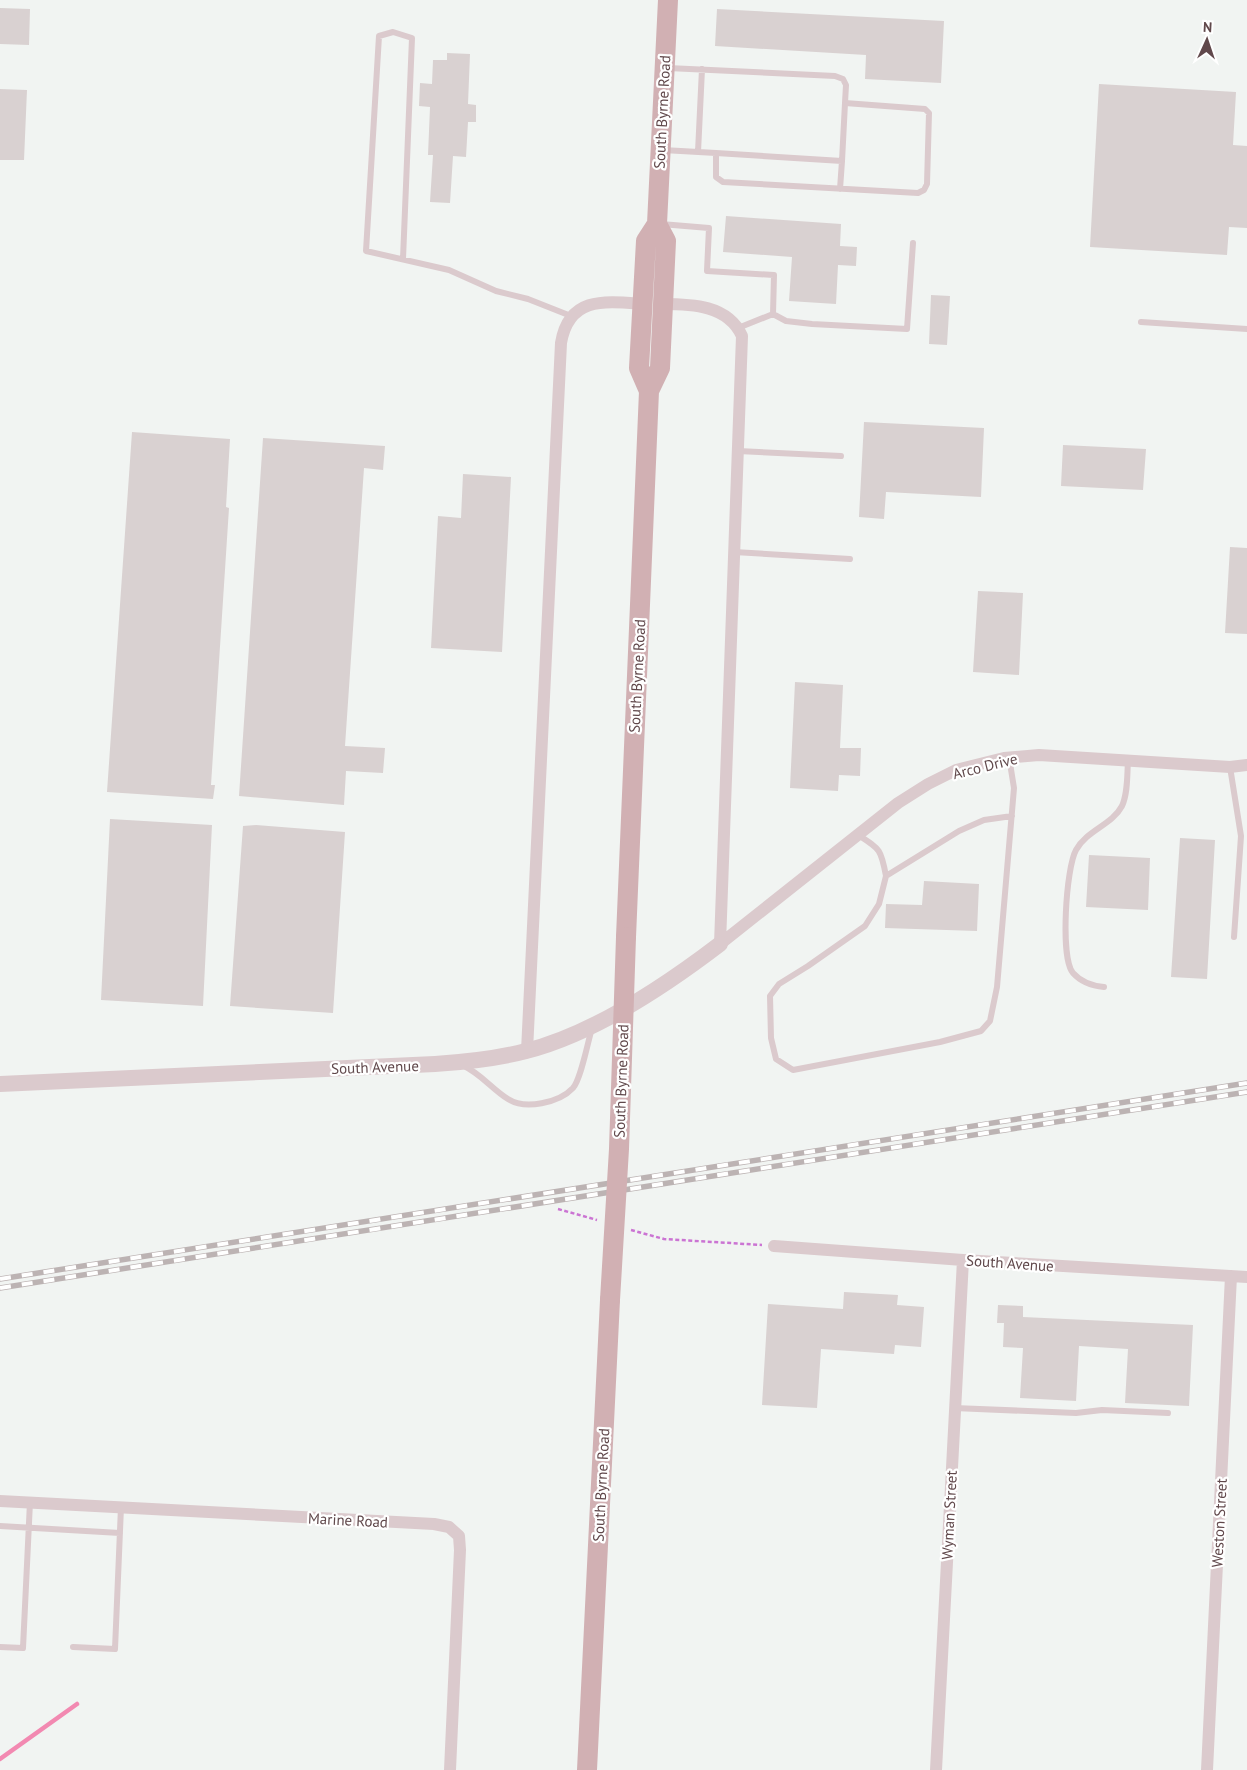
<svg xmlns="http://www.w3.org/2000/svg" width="1247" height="1770" viewBox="0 0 1247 1770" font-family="'PT Sans',sans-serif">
  <rect width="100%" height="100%" fill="#f1f4f2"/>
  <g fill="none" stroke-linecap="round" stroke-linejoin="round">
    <path stroke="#f289b1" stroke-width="4.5" d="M0,1759L77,1704"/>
  </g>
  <path fill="#d9d1d1" d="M0,8L30,9L29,45L0,44Z
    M717,9L944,21L941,83L865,79L866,55L715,46Z
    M447,53L470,54L468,104L476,105V122H468L466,157L453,156L450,203L430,202L433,155H428L430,107L419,106L420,83L432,84L433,60H447Z
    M1099,84L1236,92L1233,145L1247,146V228L1229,227L1227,255L1090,247Z
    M0,89L27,90L24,160H0Z
    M726,216L841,224L840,246L857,247L856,266L838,265L836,304L789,301L792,257L723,252Z
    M931,295L950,296L947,345L929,344Z
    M864,422L984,428L981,497L886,492L884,519L859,517Z
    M132,432L230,439L226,507L229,508L211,785H215L213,799L107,792Z
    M263,438L385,446L383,470L364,468L345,746L385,748L383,773L346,771L344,805L239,796Z
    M1063,445L1146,449L1143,490L1061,486Z
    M463,474L511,477L502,652L431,648L438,516L461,518Z
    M1230,547L1247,548V634L1225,633Z
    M978,591L1023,593L1019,675L973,672Z
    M795,682L843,685L840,748H861L860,776L839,775L838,791L790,788Z
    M110,819L212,825L203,1006L101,1000Z
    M256,825L345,832L333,1013L230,1006L243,826Z
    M1180,838L1215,840L1207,979L1171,977Z
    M1089,855L1150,858L1148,910L1086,907Z
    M924,881L979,884L977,931L885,928L886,904L922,905Z
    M844,1292L898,1295L897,1305L924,1307L921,1347L895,1345L894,1354L821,1349L817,1408L762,1405L768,1304L843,1309Z
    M998,1305L1023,1306V1317L1193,1325L1189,1406L1125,1403L1128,1349L1079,1346L1076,1401L1020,1398L1023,1348L1003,1347L1004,1323H997Z"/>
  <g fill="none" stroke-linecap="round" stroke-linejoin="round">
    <path stroke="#cb74d3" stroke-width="2.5" stroke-dasharray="4 2.5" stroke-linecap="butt" d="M558,1209L597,1220
      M631,1230L664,1239L762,1245"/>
    <path stroke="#dbcacd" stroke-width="6" d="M663,150L716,153V177L723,182L918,193L924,190L927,184L929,113L925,109L845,103L846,85L843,79L835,76L668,68
      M698,152L702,69
      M716,153L842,161L845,103
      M840,189L842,161
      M661,224L709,228L707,271L774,275L773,314L738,328
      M403,259L412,38L393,32L379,36L366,251L449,270L496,291L528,299L571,316
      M773,314L786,321L812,324L907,329L913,243
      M1141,322L1247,329
      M738,451L841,456
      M734,552L850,559
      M1230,767L1241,836L1234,937
      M858,835C880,849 881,849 886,876L959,831L984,820L1012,816
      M886,876L879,904L865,926L808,966L779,984L770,996L771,1038L776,1059L793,1070L940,1042L981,1031L990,1021L997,987L1014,788L1009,757
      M1104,987C1093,986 1081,982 1073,973C1060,958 1066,868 1076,850C1087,830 1112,825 1122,806C1128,793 1127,775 1128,761
      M464,1066C481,1074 492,1089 508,1099C525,1110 559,1103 573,1088C581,1079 588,1041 592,1028
      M954,1408L1076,1413L1102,1410L1168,1413
      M0,1526L120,1533
      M0,1647L23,1648L30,1502
      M73,1647L115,1649L121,1507"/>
    <path stroke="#dbcacd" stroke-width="12" d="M662,304C692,304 728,305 742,336L720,944
      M720,944L898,803L928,784L956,770L1004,758L1039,755L1230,767L1247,765
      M527,1051L561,343C569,296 605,301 643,304
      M774,1246L963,1260L1247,1277
      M0,1501L434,1524L449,1527L459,1536L460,1550L450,1770
      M936,1770L963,1260
      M1207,1770L1231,1276"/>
    <path stroke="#dbcacd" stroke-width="16" d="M0,1084L435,1064C466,1062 496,1059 526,1051C594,1034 665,986 720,944"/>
    <path stroke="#d1b0b3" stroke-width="20" d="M649,391L639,368L646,241L657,224
      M626,937L649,391L660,368L666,241L657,224L668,0
      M587,1770L610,1300"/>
    <g stroke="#bcb3b3" stroke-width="5.5">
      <path id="rail" d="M0,1279L1247,1083
        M0,1288L1247,1092"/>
    </g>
    <use href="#rail" stroke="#fff" stroke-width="4" stroke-dasharray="11" stroke-linecap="butt"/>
    <path stroke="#d1b0b3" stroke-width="20" d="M610,1300L619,1149L626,937"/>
  </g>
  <g text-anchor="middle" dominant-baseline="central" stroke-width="4.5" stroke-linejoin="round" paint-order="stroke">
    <g font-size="15" fill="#60484b" stroke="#fff">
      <text transform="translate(662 112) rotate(-87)">South Byrne Road</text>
      <text transform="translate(637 676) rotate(-87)">South Byrne Road</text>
      <text transform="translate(985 766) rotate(-14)">Arco Drive</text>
      <text transform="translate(375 1067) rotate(-2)">South Avenue</text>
      <text transform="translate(621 1081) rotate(-88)">South Byrne Road</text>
      <text transform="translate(1010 1263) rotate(4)">South Avenue</text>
      <text transform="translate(601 1485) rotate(-87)">South Byrne Road</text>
      <text transform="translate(949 1515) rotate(-87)">Wyman Street</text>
      <text transform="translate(348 1520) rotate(3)">Marine Road</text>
      <text transform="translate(1219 1523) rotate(-87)">Weston Street</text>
    </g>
  </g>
  <g transform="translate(1207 40) rotate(3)" stroke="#ffffff" stroke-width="4" paint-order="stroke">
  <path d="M0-4L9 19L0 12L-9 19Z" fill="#60484b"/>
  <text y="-8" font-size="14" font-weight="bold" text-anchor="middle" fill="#60484b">N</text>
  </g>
</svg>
